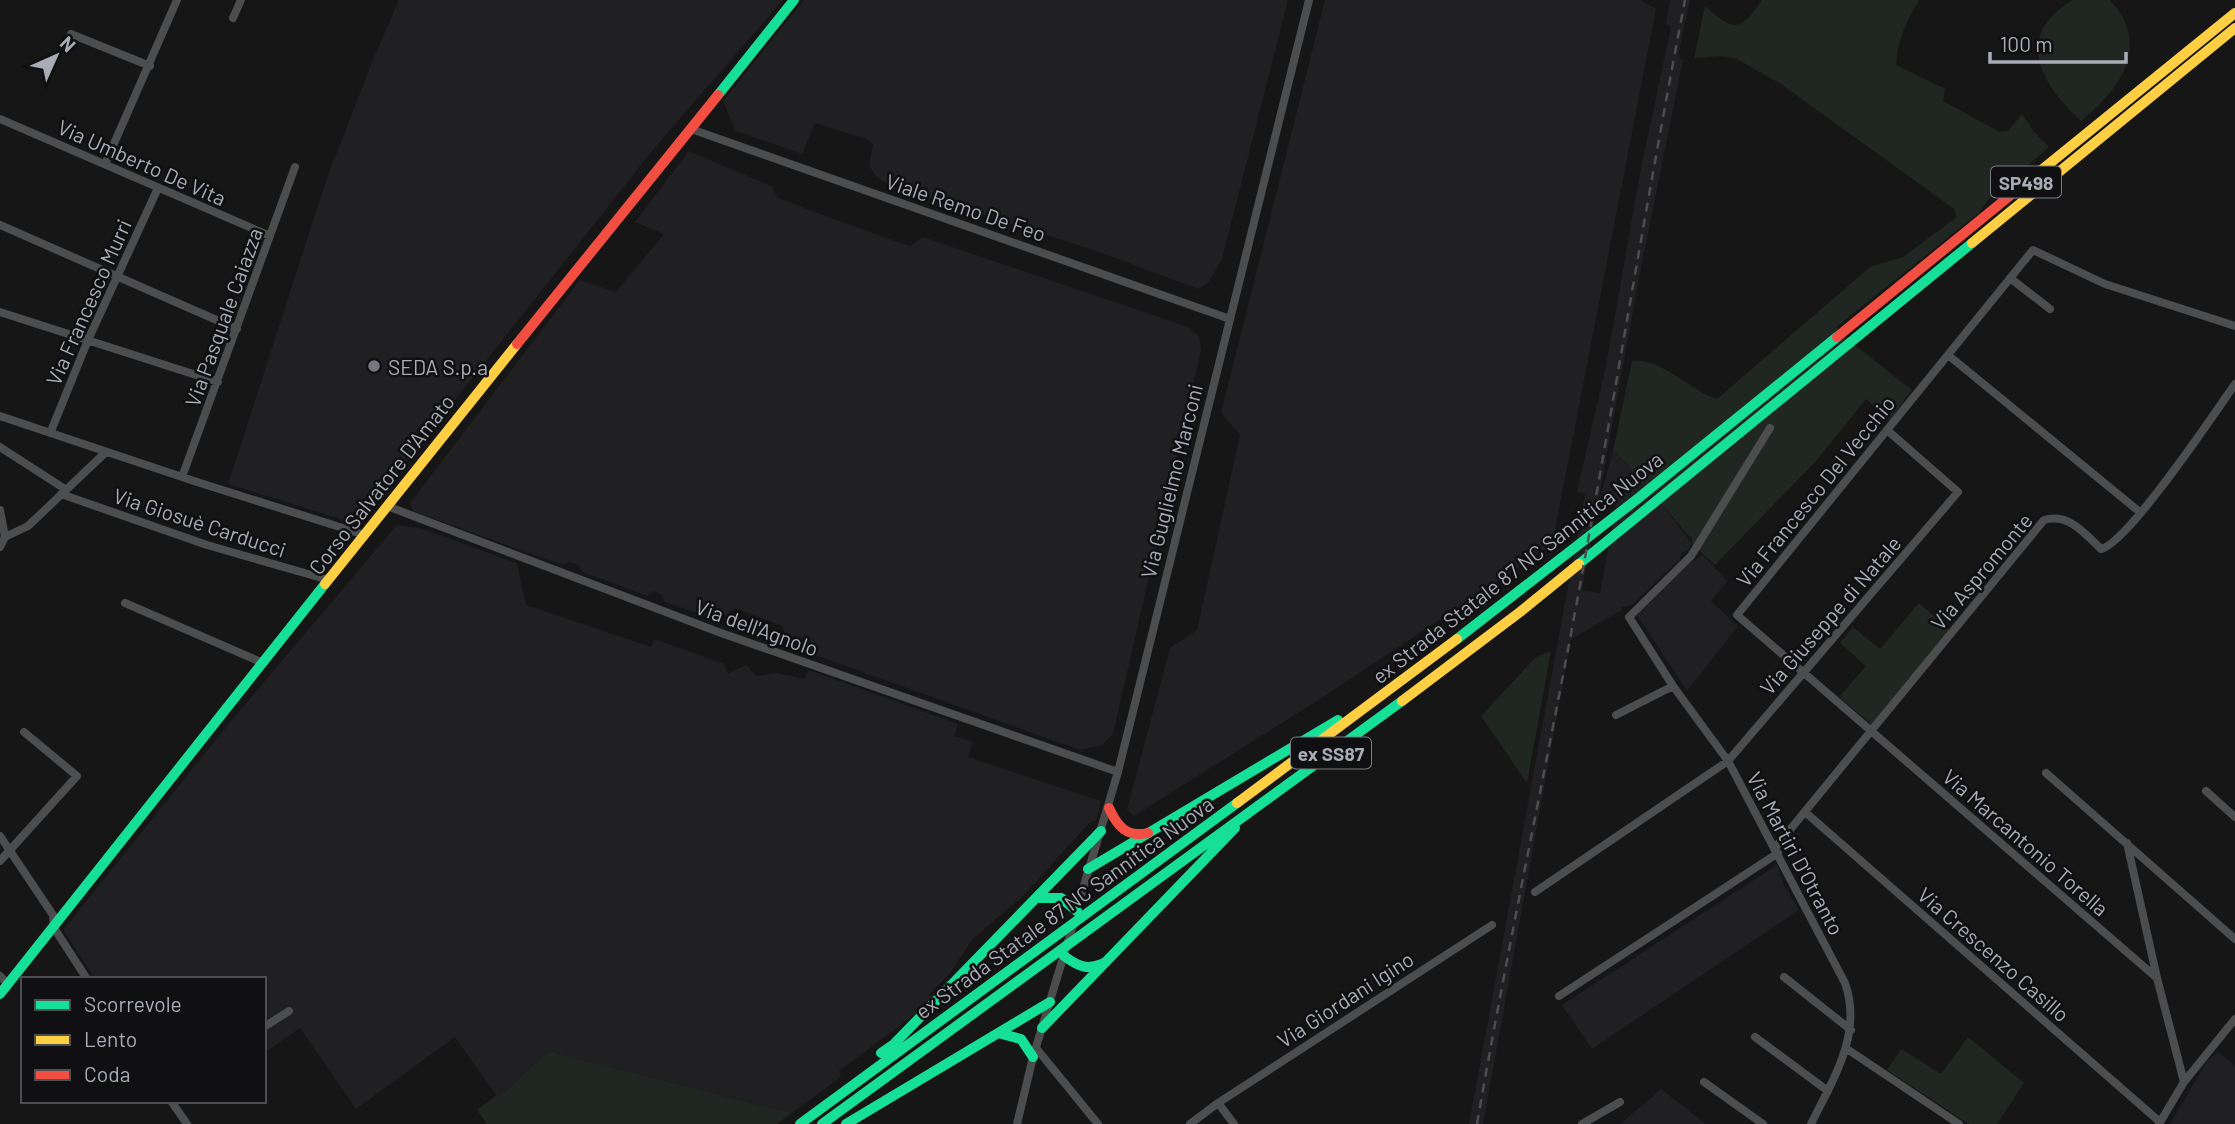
<svg xmlns="http://www.w3.org/2000/svg" width="2235" height="1124" viewBox="0 0 2235 1124" font-family="Barlow,sans-serif">
  <rect width="100%" height="100%" fill="#161616"/>
  <path fill="#202022" d="M399,0H783L656,146L357,524L228,484L327,178L374,57Z
    M804,0H1288L1222,259L1209,282L1198,289L1099,252L886,183L876,176L869,166L873,145L869,140L815,123L802,154L736,131L723,101Z
    M1325,0H1640L1656,9L1552,545L1331,692L1134,816L1127,810L1170,648L1197,630L1240,435L1221,413Z
    M1670,0H1690L1679,52L1680,59L1683,60L1640,273L1582,590L1600,593L1616,505L1599,502L1613,451L1645,482L1692,544L1687,551L1681,553L1680,559L1632,605L1621,607L1622,610L1571,639L1483,1124H1469L1585,494L1577,491L1606,366L1641,168L1671,27L1666,23Z
    M689,151L771,186L778,198L850,225L910,246L923,237L1188,327L1199,336L1201,350L1113,734L1102,745L1080,750L787,645L783,626L735,608L718,620L665,602L661,594L653,591L647,596L582,572L579,565L569,562L562,565L413,511L410,503L580,280L616,292L664,234L635,222Z
    M397,525L420,528L517,563L526,605L651,647L654,639L724,664L728,674L746,665L757,676L777,673L804,679L809,670L958,724L954,736L973,742L968,757L1101,801L1096,821L1090,822L1023,896L972,940L950,973L929,995L933,996L914,1015L839,1071L841,1077L792,1113L548,1051L498,1098L455,1037L356,1109L300,1028L264,1053V979H95L63,930L231,721Z
    M1703,555L1728,581L1711,601L1738,626L1687,691L1637,615L1690,563Z
    M1777,865L1784,885L1799,910L1592,1049L1562,1005Z
    M2218,1052L2235,1066V1124H2170L2208,1060Z
    M1661,1089L1706,1124H1620Z"/>
  <path fill="#202621" d="M1762,0H1919C1907,20 1897,41 1896,65L1945,89L1943,101L2000,132L2008,131L2022,114L2034,132L2049,147L1988,200L1980,212L1836,327L1856,346L1912,390L1890,420L1866,399L1816,461L1715,565L1692,544V539C1665,510 1643,477 1613,451L1632,361C1663,358 1688,390 1717,399L1870,267L1903,257L1957,217L1954,209L1781,84L1737,59L1720,56L1694,58L1705,6C1733,31 1740,33 1762,0Z
    M2073,0H2110C2152,45 2120,90 2081,121C2040,84 2013,35 2073,0Z
    M1919,603L1951,631L1872,725L1839,697L1866,666L1840,643L1853,627L1880,649Z
    M1551,651L1527,783L1481,716L1536,657Z
    M1968,1037L2024,1083L1997,1124H1969L1887,1070L1901,1049L1941,1074Z
    M548,1051L792,1113L777,1124H487L477,1110L497,1095L499,1097Z"/>
  <g fill="none" stroke-linecap="round" stroke-linejoin="round">
    <path stroke="#4c4d4f" stroke-width="8" d="M233,18L241,0
      M71,34L150,66
      M0,119L270,236
      M691,129L1230,319
      M105,164L177,0
      M0,225L237,329
      M2010,278L2050,309
      M0,312L218,382
      M1948,355L2141,513
      M0,416L197,482L365,535
      M1770,428L1691,556L1629,617L1673,686L1728,761L1845,983C1863,1034 1833,1079 1811,1124
      M51,431L88,340L158,188
      M0,447L65,489
      M182,477L295,167
      M61,494L207,545L329,580
      M387,506L721,633L1118,772
      M0,510L5,537L0,547
      M5,537L28,526L106,452
      M125,603L263,663
      M1616,715L1673,686
      M2046,773L2235,939
      M2206,791L2235,817
      M1805,812L2160,1122
      M0,836L53,915L54,928L87,979
      M2127,843L2157,978L2184,1082
      M1775,848L2044,520C2069,513 2084,533 2101,549C2128,543 2214,414 2235,384
      M0,861L77,776L24,732
      M1535,892L1728,761L1958,492L1887,430
      M1076,912L1118,772L1309,0
      M0,976L8,984
      M1784,977L1851,1030
      M2157,978L1737,615L2033,250L2105,284L2235,326
      M1559,996L1778,853
      M264,1027L289,1011
      M1755,1037L1828,1091
      M1036,1048L1098,1124
      M1847,1049L1959,1124
      M1704,1082L1763,1124
      M171,1101L187,1124
      M1218,1103L1234,1124
      M1017,1124L1033,1057L1073,925
      M1190,1124L1218,1103L1492,925
      M1582,1124L1620,1102
      M2159,1124L2184,1082L2235,1019"/>
    <path stroke="#16e098" stroke-width="10" d="M718,95L794,0
      M1579,564L1972,243
      M1457,639L1636,500L1837,337
      M1088,869L1338,720
      M1037,898H1061L1077,911
      M1064,956C1079,967 1088,971 1106,962
      M0,994L325,584
      M1042,1028L1235,828
      M998,1033L1021,1039L1033,1057
      M881,1053L894,1044L1101,831
      M800,1124L1237,803
      M822,1124L1402,701
      M846,1124L1050,1002"/>
    <path stroke="#ffcf43" stroke-width="10" d="M2028,181L2235,13
      M1972,243L2235,28
      M325,584L517,344
      M1402,701L1520,612L1579,564
      M1237,803L1457,639"/>
    <path stroke="#f24e42" stroke-width="10" d="M1837,337L2028,181
      M517,344L718,95
      M1109,808C1117,826 1127,838 1148,833"/>
    <path stroke="#4d4e50" stroke-width="2.5" stroke-dasharray="9 7" stroke-linecap="butt" d="M1477,1124C1505,962 1539,801 1570,639C1610,426 1644,213 1685,0"/>
  </g>
  <circle fill="#76787d" stroke="#101012" stroke-width="2.5" cx="374" cy="366" r="7"/>
  <g text-anchor="middle" dominant-baseline="central" stroke-width="5" stroke-linejoin="round" paint-order="stroke">
    <g fill="#101012" stroke="#7b7d84" stroke-width="2">
      <rect x="1991" y="166.5" width="70" height="31" rx="5"/>
      <rect x="1291" y="737.5" width="80" height="31" rx="5"/>
    </g>
    <g font-size="19" font-weight="bold" fill="#a9acb5">
      <text x="2026" y="182">SP498</text>
      <text x="1331" y="753">ex SS87</text>
    </g>
    <g font-size="21" fill="#a9acb5" stroke="#101012">
      <text transform="translate(142 162) rotate(24)">Via Umberto De Vita</text>
      <text transform="translate(966 207) rotate(19)">Viale Remo De Feo</text>
      <text transform="translate(88 302) rotate(-66)">Via Francesco Murri</text>
      <text transform="translate(223 317) rotate(-70)">Via Pasquale Caiazza</text>
      <text transform="translate(1171 481) rotate(-76)">Via Guglielmo Marconi</text>
      <text transform="translate(381 484) rotate(-52)">Corso Salvatore D'Amato</text>
      <text transform="translate(1815 491) rotate(-51)">Via Francesco Del Vecchio</text>
      <text transform="translate(200 522) rotate(18)">Via Giosuè Carducci</text>
      <text transform="translate(1517 567) rotate(-38)">ex Strada Statale 87 NC Sannitica Nuova</text>
      <text transform="translate(1981 571) rotate(-50)">Via Aspromonte</text>
      <text transform="translate(1830 615) rotate(-49)">Via Giuseppe di Natale</text>
      <text transform="translate(757 627) rotate(20)">Via dell'Agnolo</text>
      <text transform="translate(2026 842) rotate(41)">Via Marcantonio Torella</text>
      <text transform="translate(1796 853) rotate(62)">Via Martiri D'Otranto</text>
      <text transform="translate(1064 907) rotate(-36)">ex Strada Statale 87 NC Sannitica Nuova</text>
      <text transform="translate(1994 954) rotate(41)">Via Crescenzo Casillo</text>
      <text transform="translate(1345 999) rotate(-33)">Via Giordani Igino</text>
    </g>
    <g font-size="21" fill="#a9acb5" stroke="#101012" text-anchor="start">
      <text x="388" y="366">SEDA S.p.a</text>
    </g>
  </g>
  <rect x="21" y="977" width="245" height="126" fill="#101012" stroke="#4d4e53" stroke-width="2"/>
  <rect x="35" y="1000" width="35" height="10" fill="#16e098" stroke="#4d4e53" stroke-width="2"/>
  <text x="84" y="1012" font-size="21" fill="#a9acb5">Scorrevole</text>
  <rect x="35" y="1035" width="35" height="10" fill="#ffcf43" stroke="#4d4e53" stroke-width="2"/>
  <text x="84" y="1047" font-size="21" fill="#a9acb5">Lento</text>
  <rect x="35" y="1070" width="35" height="10" fill="#f24e42" stroke="#4d4e53" stroke-width="2"/>
  <text x="84" y="1082" font-size="21" fill="#a9acb5">Coda</text>
  <g transform="translate(56 56) rotate(45)" stroke="#101012" stroke-width="5" paint-order="stroke">
  <path d="M0-5L12 26L0 18L-12 26Z" fill="#a9acb5"/>
  <text y="-10" font-size="19" font-weight="bold" text-anchor="middle" fill="#a9acb5">N</text>
  </g>
  <path d="M1990 52v10h136v-10" fill="none" stroke="#a9acb5" stroke-width="3.5"/>
  <text x="2000" y="52" font-size="21" fill="#a9acb5" stroke="#101012" stroke-width="5" paint-order="stroke">100 m</text>
</svg>
